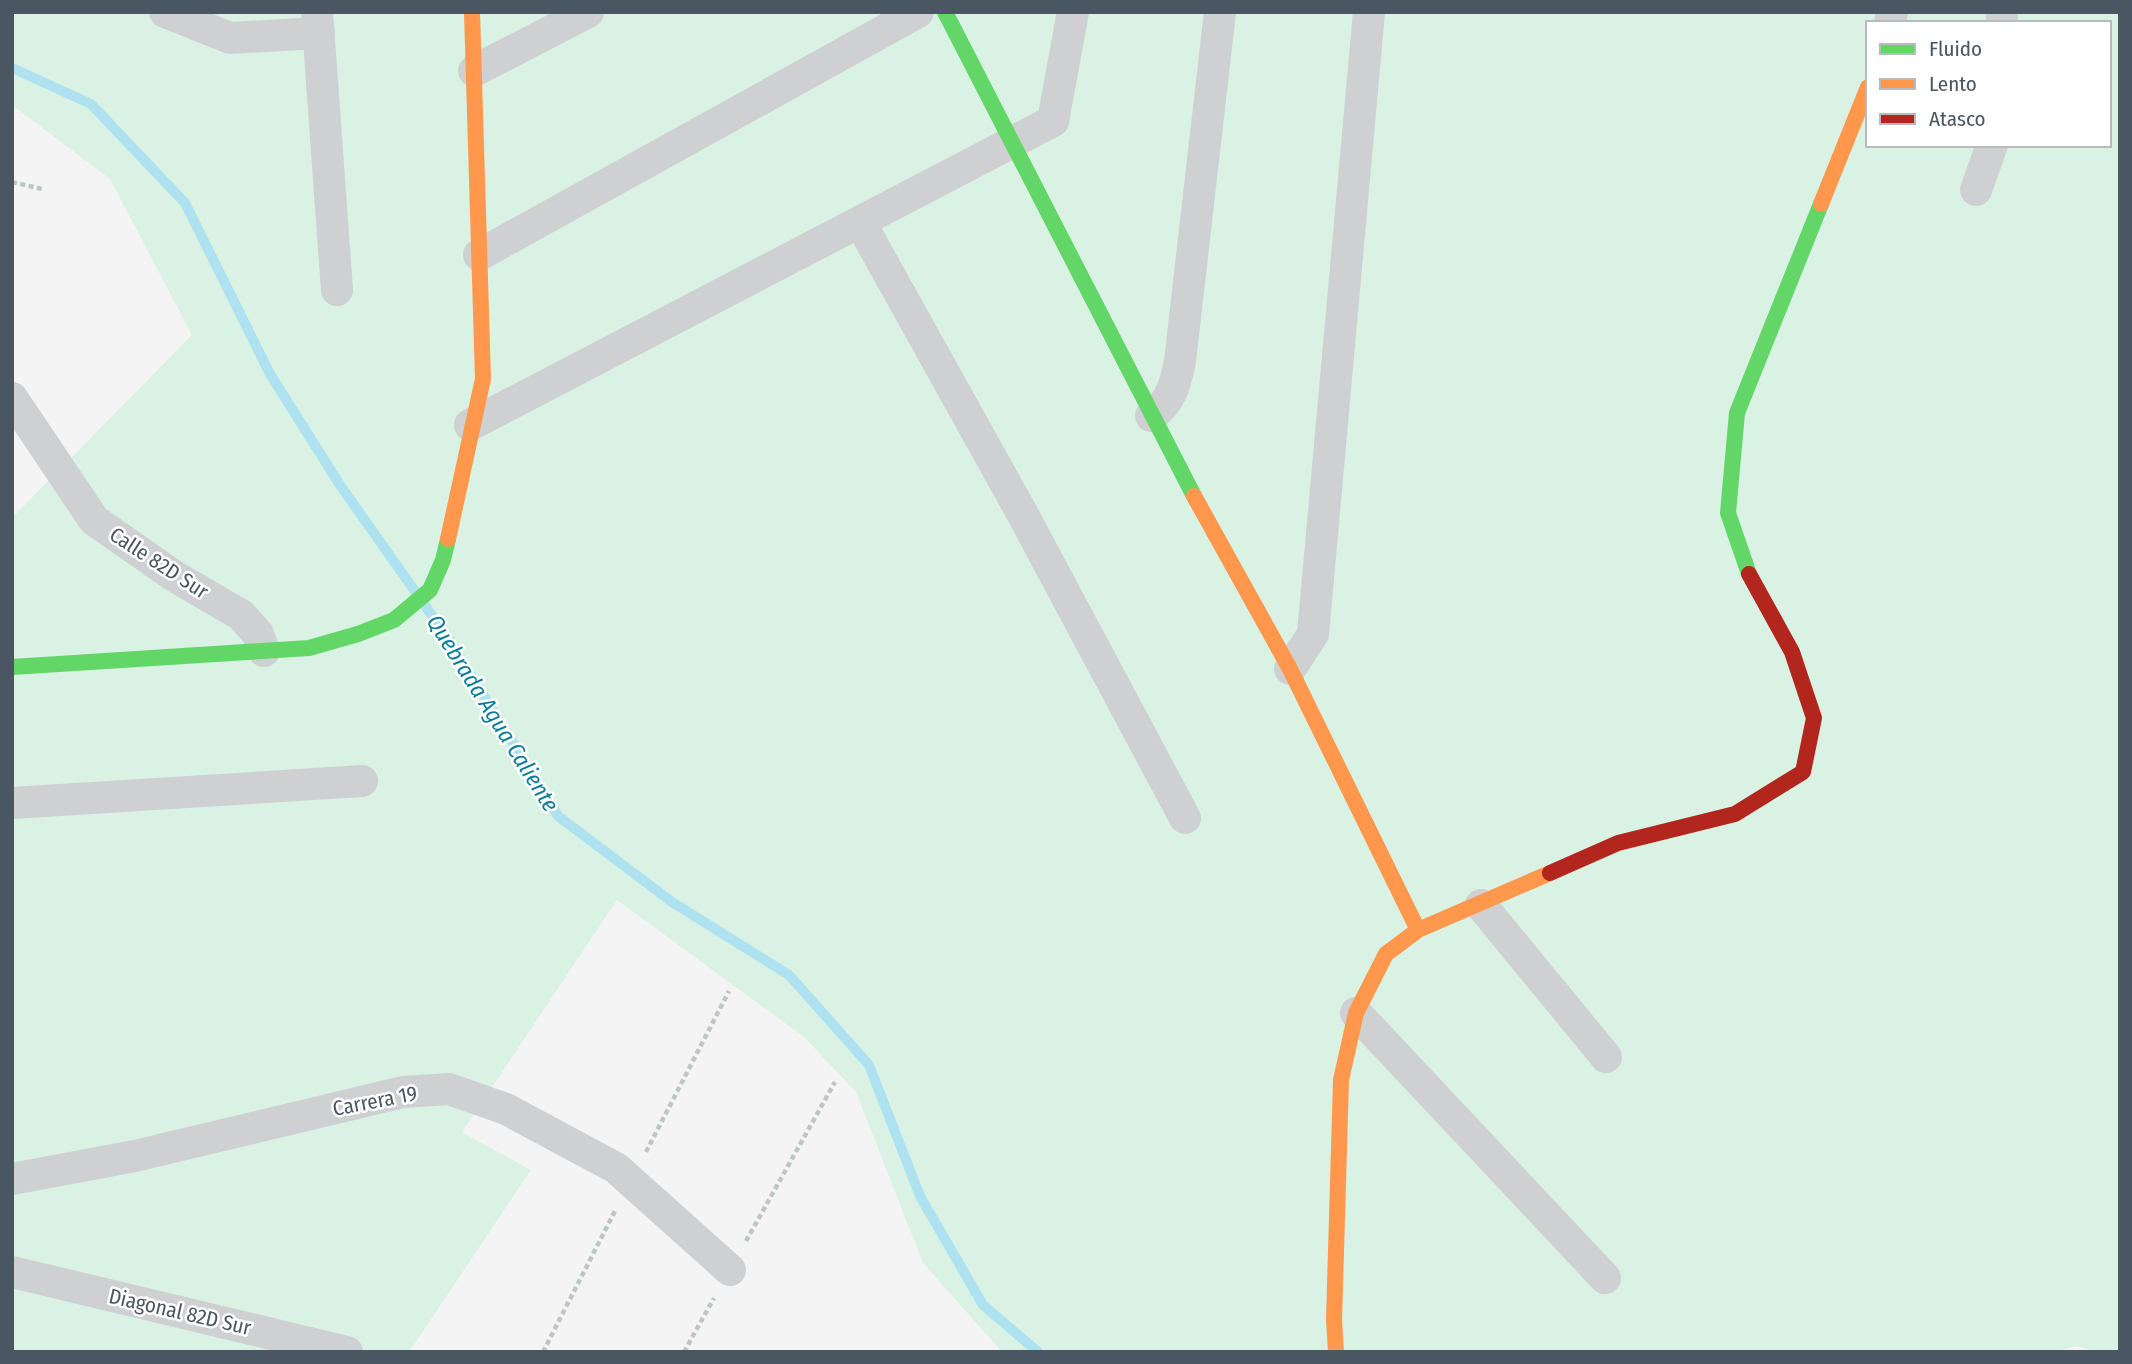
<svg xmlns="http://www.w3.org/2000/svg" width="2132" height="1364" viewBox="0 0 2132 1364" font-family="'Fira Sans Condensed',sans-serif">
  <rect width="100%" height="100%" fill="#f4f4f4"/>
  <path fill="#d9f2e3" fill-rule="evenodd" d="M12,12H2120V1352H2096L2077,1346L2055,1352H1002L923,1263L856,1092L804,1037L617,900L462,1132L531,1170L409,1352H12V518L192,335L110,179L12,105ZM1868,23H2109V145H1868Z"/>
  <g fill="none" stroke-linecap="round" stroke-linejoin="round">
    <path stroke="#aee2f0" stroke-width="10" d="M12,68L91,104L185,203L270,374L340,485L450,641L558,816L672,902L789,975L869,1065L920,1196L983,1305L1038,1352"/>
    <path stroke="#bcc7c4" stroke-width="4.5" stroke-dasharray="5 3.5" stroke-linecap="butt" d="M12,182L42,189
      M646,1152L729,991
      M746,1241L835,1082
      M543,1352L616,1209
      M684,1352L714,1298"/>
    <path stroke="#ced0d2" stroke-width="32" d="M165,12L230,38L319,33
      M317,12L337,290
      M2002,12V23
      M1890,23L1892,12
      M474,71L588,12
      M1976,190L1992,145
      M860,222L1022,513L1185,818
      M479,255L918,12
      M12,398L94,520L174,576L241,615L258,634L264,651
      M1151,416C1172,401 1175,384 1180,361L1220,12
      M470,425L1053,121L1073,12
      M1290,669L1313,634L1369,12
      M12,803L362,781
      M1481,905L1606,1057
      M1356,1013L1605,1278
      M12,1179L135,1156L403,1092L449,1089L506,1109L616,1168L730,1270
      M12,1272L347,1352"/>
    <path stroke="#63d668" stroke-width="16" d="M945,12L1194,496
      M1749,574L1728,513L1737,413L1821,204
      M12,667L309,648L358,634L394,620L430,590L443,560L448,539"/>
    <path stroke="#ff974d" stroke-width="16" d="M1821,204L1868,87
      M1194,496L1290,669L1418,930
      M448,539L483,379L472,12
      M1336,1352L1334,1320L1341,1080L1356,1013L1386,954L1418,930L1550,873"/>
    <path stroke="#b3261e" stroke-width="16" d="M1550,873L1618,843L1735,814L1803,772L1814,718L1792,652L1749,574"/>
  </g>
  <g text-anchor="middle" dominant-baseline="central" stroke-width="5" stroke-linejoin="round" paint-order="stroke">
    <g font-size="21" fill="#4a5661" stroke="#fff">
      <text transform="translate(159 563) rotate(33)">Calle 82D Sur</text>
      <text transform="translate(375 1101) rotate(-11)">Carrera 19</text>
      <text transform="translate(180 1312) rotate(13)">Diagonal 82D Sur</text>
    </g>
    <g font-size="23" font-style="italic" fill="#0c7c9b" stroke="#fff">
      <text transform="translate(493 713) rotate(58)">Quebrada Agua Caliente</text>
    </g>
  </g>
  <rect width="2132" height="1364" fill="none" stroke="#4a5661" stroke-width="28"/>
  <rect x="1866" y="21" width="245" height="126" fill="#ffffff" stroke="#b7bbc0" stroke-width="2"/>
  <rect x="1880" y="44" width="35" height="10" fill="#63d668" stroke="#b7bbc0" stroke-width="2"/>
  <text x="1929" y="56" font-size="21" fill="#4a5661">Fluido</text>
  <rect x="1880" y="79" width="35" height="10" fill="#ff974d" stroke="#b7bbc0" stroke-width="2"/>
  <text x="1929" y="91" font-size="21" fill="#4a5661">Lento</text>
  <rect x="1880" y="114" width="35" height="10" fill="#b3261e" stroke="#b7bbc0" stroke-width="2"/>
  <text x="1929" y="126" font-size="21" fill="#4a5661">Atasco</text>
</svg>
